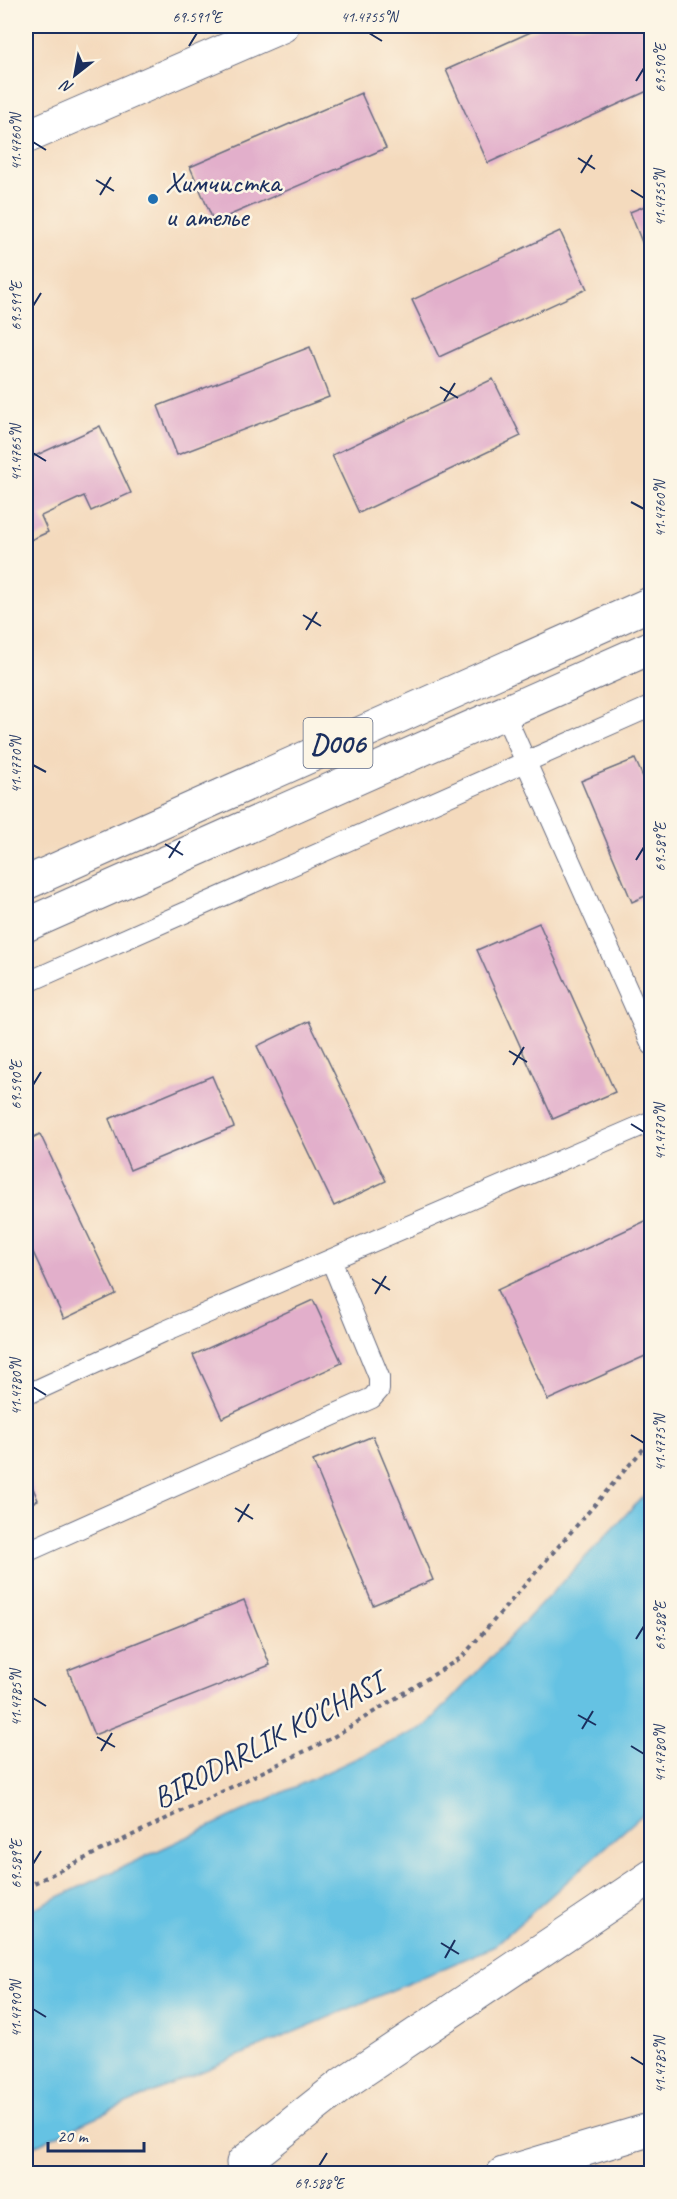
<svg xmlns="http://www.w3.org/2000/svg" width="677" height="2199" viewBox="0 0 677 2199" font-family="Caveat,sans-serif">
  <rect width="100%" height="100%" fill="#fcf5e5"/>
  <filter id="ink" filterUnits="userSpaceOnUse"><feTurbulence type="fractalNoise" baseFrequency=".0167" numOctaves="2"/><feDisplacementMap in="SourceGraphic" scale="12" xChannelSelector="R" yChannelSelector="G"/><feConvolveMatrix kernelMatrix="1 2 1 2 8 2 1 2 1" color-interpolation-filters="sRGB"/></filter>
  <filter id="wash" filterUnits="userSpaceOnUse"><feTurbulence type="fractalNoise" baseFrequency=".008" numOctaves="4" result="noise"/><feDisplacementMap in="SourceGraphic" scale="24" xChannelSelector="R" yChannelSelector="G"/><feGaussianBlur stdDeviation="1.35" result="paint"/><feColorMatrix in="noise" values="0 0 0 0 0 0 0 0 0 0 0 0 0 0 0 0 0 1.4 0 .05"/><feComposite in="paint" operator="in"/></filter>
  <g filter="url(#wash)">
    <rect width="100%" height="100%" fill="#f4dabd"/>
    <path fill="#65c2e3" stroke="#4078a0" stroke-width="1.5" d="M651,1488V1807L493,1947L91,2119L26,2150V1912L426,1726Z"/>
    <g id="blocks">
      <path fill="#e2afcb" d="M544,26H652V89L488,163L446,70Z
        M361,93L386,148L214,222L190,167Z
        M652,203V265H651L630,212Z
        M560,231L587,289L439,357L412,300Z
        M310,347L329,397L177,455L158,406Z
        M493,379L521,436L359,513L332,455Z
        M100,426L131,493L91,511L84,496L41,516L48,532L26,542V460Z
        M635,759L652,797V893L632,902L581,781Z
        M539,923L615,1092L553,1119L477,950Z
        M309,1021L386,1181L334,1206L257,1046Z
        M212,1076L234,1127L130,1170L109,1119Z
        M40,1134L116,1294L64,1319L26,1237V1141Z
        M652,1218V1353L548,1400L497,1290Z
        M313,1300L342,1363L222,1418L193,1355Z
        M373,1436L433,1580L373,1605L313,1461Z
        M26,1472L38,1500L26,1506Z
        M244,1600L270,1665L94,1735L68,1670Z"/>
    </g>
  </g>
  <g filter="url(#ink)">
    <use href="#blocks" fill-opacity="0" stroke="#676b7f" stroke-width="1.5"/>
    <g fill="none" stroke-linecap="round" stroke-linejoin="round">
      <g stroke="#676b7f" stroke-width="22">
        <path id="lane" d="M504,713L652,1045
          M26,983L652,706
          M26,1395L163,1332L652,1121
          M26,1552L372,1398L379,1390V1377L331,1260"/>
      </g>
      <g stroke="#676b7f" stroke-width="35">
        <path id="street" d="M26,137L282,26
          M249,2174L243,2163L344,2083L652,1876
          M503,2174L652,2129"/>
      </g>
      <g stroke="#676b7f" stroke-width="35">
        <path id="primary" d="M26,883L652,603
          M26,925L652,647"/>
      </g>
      <path stroke="#676b7f" stroke-width="4" stroke-dasharray="4.5 4.5" stroke-linecap="butt" d="M26,1887L330,1739L462,1657L652,1439"/>
      <use href="#lane" stroke="#fff" stroke-width="20"/>
      <use href="#street" stroke="#fff" stroke-width="33"/>
      <use href="#primary" stroke="#fff" stroke-width="33"/>
    </g>
  </g>
  <path fill="none" stroke="#1b2f5e" stroke-width="2" d="M369,33L382,41M189,46L197,33M636,81L644,68M33,142L46,150M578,158L595,169M581,173L592,155M96,180L114,191M631,190L644,198M100,195L111,177M33,306L41,293M440,387L458,398M444,401L455,383M33,453L46,461M631,502L644,509M303,615L321,626M306,630L317,612M33,765L46,772M165,844L183,855M169,858L180,841M636,860L644,847M509,1051L527,1062M513,1065L524,1047M33,1085L41,1072M631,1124L644,1132M372,1279L390,1290M375,1294L386,1276M33,1387L46,1395M631,1435L644,1443M235,1508L253,1519M238,1522L249,1504M636,1639L644,1626M33,1698L46,1706M578,1715L596,1725M582,1729L593,1711M97,1737L115,1747M631,1746L644,1754M101,1751L112,1733M33,1864L41,1851M441,1943L459,1954M445,1958L455,1940M33,2009L46,2017M631,2057L644,2065M319,2166L327,2153"/>
  <circle fill="#1f6fb2" stroke="#fcf5e5" stroke-width="2" cx="153" cy="199" r="6"/>
  <g text-anchor="middle" dominant-baseline="central" stroke-width="5" stroke-linejoin="round" paint-order="stroke">
    <rect fill="#fcf5e5" stroke="#5e6a86" stroke-width="1.5" x="303.5" y="718" width="69" height="50" rx="4.5"/>
    <g font-size="28" font-weight="bold" fill="#1b2f5e">
      <text x="338" y="743">D006</text>
    </g>
    <g font-size="30" fill="#1b2f5e" stroke="#fcf5e5" text-anchor="start">
      <text x="165" y="182">Химчистка<tspan x="165" dy="34">и ателье</tspan></text>
    </g>
    <g font-size="30" fill="#1b2f5e" stroke="#fcf5e5">
      <text transform="translate(268 1740) rotate(-28)">BIRODARLIK KO'CHASI</text>
    </g>
  </g>
  <rect width="677" height="2199" fill="none" stroke="#fcf5e5" stroke-width="66"/>
  <g transform="translate(75 75) rotate(211)" stroke="#fcf5e5" stroke-width="4.5" paint-order="stroke">
  <path d="M0-4.5L10 22L0 15L-10 22Z" fill="#1b2f5e"/>
  <text y="-9" font-size="16" font-weight="bold" text-anchor="middle" fill="#1b2f5e">N</text>
  </g>
  <path d="M48 2142v9h96v-9" fill="none" stroke="#1b2f5e" stroke-width="3"/>
  <text x="57" y="2142" font-size="18" fill="#1b2f5e" stroke="#fcf5e5" stroke-width="4.5" paint-order="stroke">20 m</text>
  <rect x="33" y="33" width="611" height="2133" fill="none" stroke="#1b2f5e" stroke-width="2"/>
  <g font-size="15" text-anchor="middle" fill="#1b2f5e">
    <text x="197" y="22">69.591°E</text>
    <text x="369" y="22">41.4755°N</text>
    <text transform="translate(660 68) rotate(-90)" y="5">69.590°E</text>
    <text transform="translate(16 142) rotate(-90)" y="5">41.4760°N</text>
    <text transform="translate(660 198) rotate(-90)" y="5">41.4755°N</text>
    <text transform="translate(16 306) rotate(-90)" y="5">69.591°E</text>
    <text transform="translate(16 453) rotate(-90)" y="5">41.4765°N</text>
    <text transform="translate(660 509) rotate(-90)" y="5">41.4760°N</text>
    <text transform="translate(16 765) rotate(-90)" y="5">41.4770°N</text>
    <text transform="translate(660 847) rotate(-90)" y="5">69.589°E</text>
    <text transform="translate(16 1085) rotate(-90)" y="5">69.590°E</text>
    <text transform="translate(660 1132) rotate(-90)" y="5">41.4770°N</text>
    <text transform="translate(16 1387) rotate(-90)" y="5">41.4780°N</text>
    <text transform="translate(660 1443) rotate(-90)" y="5">41.4775°N</text>
    <text transform="translate(660 1626) rotate(-90)" y="5">69.588°E</text>
    <text transform="translate(16 1698) rotate(-90)" y="5">41.4785°N</text>
    <text transform="translate(660 1754) rotate(-90)" y="5">41.4780°N</text>
    <text transform="translate(16 1864) rotate(-90)" y="5">69.589°E</text>
    <text transform="translate(16 2009) rotate(-90)" y="5">41.4790°N</text>
    <text transform="translate(660 2065) rotate(-90)" y="5">41.4785°N</text>
    <text x="319" y="2188">69.588°E</text>
  </g>
</svg>
